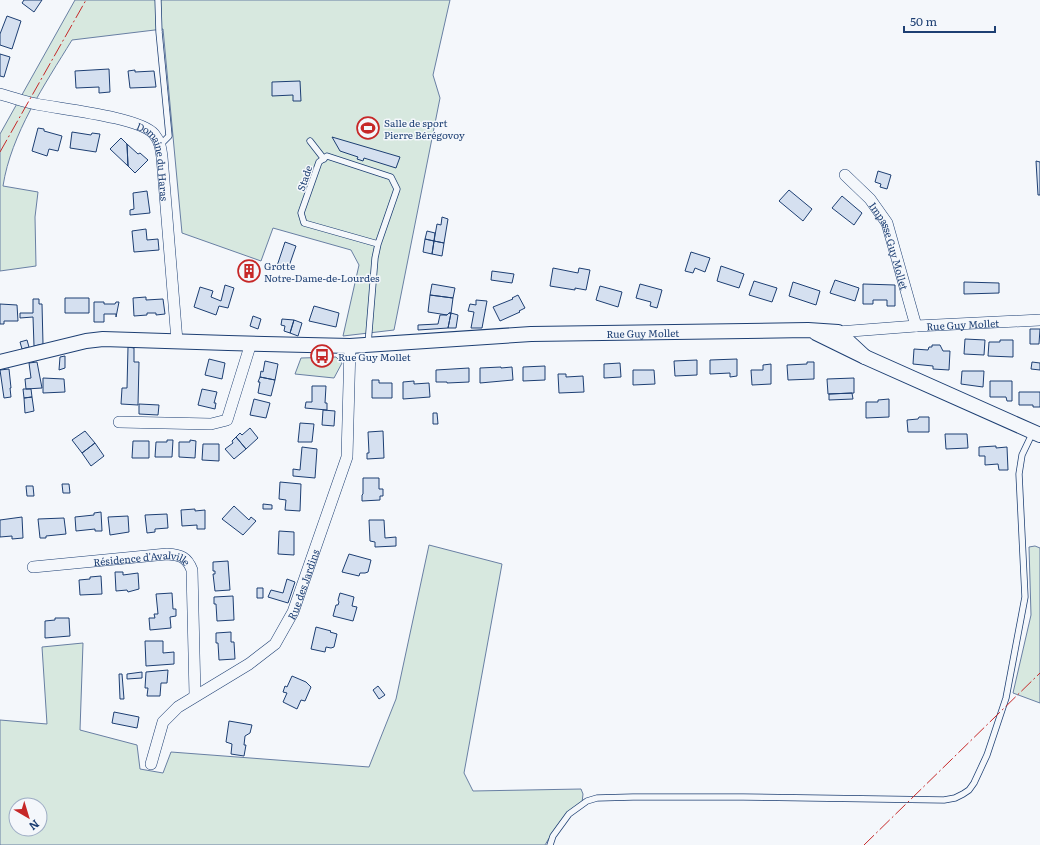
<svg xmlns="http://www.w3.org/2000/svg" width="1040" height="845" viewBox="0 0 1040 845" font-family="Literata,serif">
  <rect width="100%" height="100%" fill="#f4f7fb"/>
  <path fill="#d7e8df" stroke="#687fa3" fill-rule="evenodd" d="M75,0H450L433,75L440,98L394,330L343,336L359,265L351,250L273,228L261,261L182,233L163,29L72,40C45,84 11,134 3,186L38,192L35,217L36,266L0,271V134Z
    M336,357L342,363L334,378L295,374L301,358Z
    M429,545L502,564L464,773L473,791L581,789L583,794L582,803C564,813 555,828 545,845H0V720L47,724L42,647L83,643L80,730L137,745L140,769L163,773L171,752L369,767L396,699ZM16,805H40V829H16Z
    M1035,546L1040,548V703L1013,693L1031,615L1029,547Z"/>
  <path fill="#d5e0f0" stroke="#1d3f73" d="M24,0H42L34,12L22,3Z
    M7,16L21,21L12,49L0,45V34Z
    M0,54L10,57L4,77L0,76Z
    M109,69L110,92L99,93V87L76,88L75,71Z
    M135,70V72L154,71L156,87L130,88L128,71Z
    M300,81L301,101H293V95L272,96V82Z
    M38,128L44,129V131L62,136L58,151L49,149L47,156L32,151Z
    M72,132L91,135L92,133L100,134L96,152L70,148Z
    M332,137L400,157L396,168L364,158L363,161L357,159L358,157L340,151Z
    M121,138L127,144L128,166L110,149Z
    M127,144L138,154L140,153L148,160L135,173L128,166Z
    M1036,161L1040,162V195H1038Z
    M878,171L891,175L887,189L880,187L881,184L875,182Z
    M789,190L812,209L803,221L779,201Z
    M147,191L150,213L130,215V210L134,209L133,193Z
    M842,196L862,213L854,225L832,208Z
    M442,217L448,219L444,243L434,241L437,224L441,225Z
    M146,229L147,240L158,239L159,250L134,252L132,231Z
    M427,231L435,233L434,241L425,239Z
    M425,239L434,241L432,254L423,252Z
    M434,241L444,243L442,256L432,254Z
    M285,242L296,246L288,269L277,266Z
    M691,252L710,258L705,272L695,268L693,273L685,271Z
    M252,265L254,270L252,276L244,273L246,267Z
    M721,266L744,274L739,288L717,281Z
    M553,268L578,273L579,268L590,270L586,290L575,288V290L550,286Z
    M492,271L514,274L512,283L491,280Z
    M835,280L859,288L855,301L830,293Z
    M754,281L777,288L772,302L749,295Z
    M793,282L820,291L816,305L789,296Z
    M964,282L999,283V293L964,294Z
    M432,284L455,288L453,298L430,295Z
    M640,284L662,290L657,308L650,306L651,302L636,298Z
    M863,284L895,285V306H887V300H873V304H863Z
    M225,285L234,288L228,308L219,306L216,315L194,307L200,287L213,291L211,297L221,301Z
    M600,286L622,292L618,307L596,300Z
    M430,295L453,298L451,313H449L447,315L428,312Z
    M518,295L525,308L519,311L520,312L500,321L493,307L513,299L512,298Z
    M146,297V300L163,299L165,314L156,315V313H147V315L134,316L133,298Z
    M65,298H89V313H65Z
    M33,299H39V304H42L43,344L34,346L33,317L20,318V313H33Z
    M476,300L487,301L482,328H471L474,312L468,311L470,304L476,305Z
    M94,302H104V304H115L116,302H119L116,317V314H104V322H94Z
    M0,304L17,305L18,321H4V324H0Z
    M314,306L339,313L336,327L309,321Z
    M449,313H451L448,328L418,330V325L438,324L440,315H447Z
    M451,313L458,315L456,328H448Z
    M253,316L261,319L258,329L250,326Z
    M282,319L294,320L290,333L284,331L285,326L281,325Z
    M294,320L302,323L298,336L290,333Z
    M1030,329H1040L1039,344H1030Z
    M965,339L985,340L984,355L964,354Z
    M27,340L29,347L22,349L20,342Z
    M1000,340H1013V357L988,356L989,342H1000Z
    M932,345H940L943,351H950L949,370L933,369V366L913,364L914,349L928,350L929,347H932Z
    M128,347L134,348V362H139L138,405L121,404L122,388H127Z
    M65,356V368L59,370L60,357Z
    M209,359L225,363L222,379L205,375Z
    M737,359V376L730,377V373L710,374V360Z
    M697,360V375L675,376L674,361Z
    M265,361L278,364L275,380L260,377L261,371L263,372Z
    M37,362L42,388L26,389L25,379L31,378L29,363Z
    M807,362H814V379L788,380L787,365L807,364Z
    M1032,362L1040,363V370L1031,369Z
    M620,363L621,377L604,378V364Z
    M771,364V384L752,385L751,370H763V365Z
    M545,366V380L523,381V367Z
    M501,367V368L512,367L513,380L480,383V368Z
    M469,368V382L447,383V382H436V370Z
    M9,369L11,388H10L11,397L4,398L0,370Z
    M633,370H654L655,384L633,385Z
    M962,371H984L983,387L961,384Z
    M558,374H566V377L583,376L584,392L559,393Z
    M260,377L275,380L271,396L258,393L260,382H258Z
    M43,378L64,379L65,392L43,393Z
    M854,378V393L828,394L827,379Z
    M372,380H379V383H392V398H372Z
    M414,381V384L429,383L430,397L403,399V382Z
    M990,381H1012V401H1007L1006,397H990Z
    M312,386H326L325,403H327V410L305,408L306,402H312Z
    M23,389H31L32,397L24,398Z
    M202,389L217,392L214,403H216L215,409L198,405Z
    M1019,392H1040V407H1033V405H1019Z
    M852,393L853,399L829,400V394Z
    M32,397L34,411L25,413L24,398Z
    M254,399L270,403L266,418L250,415Z
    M889,399V417L866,418V402H878V400Z
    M139,404L159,405L158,415L139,414Z
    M323,410L335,411L334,426L322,425Z
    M433,413H437L438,424H433Z
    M919,417H929V432H908L907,420L918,419Z
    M300,423L314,424L312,442H298Z
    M250,428L258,438L246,449L236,437L240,433L242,435Z
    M85,431L95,443L82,453L72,440Z
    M383,431L384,458L367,459V453H369L368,432Z
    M945,434H967L968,448L946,449Z
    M236,437L246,449L234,459L225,449L233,443L232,441Z
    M167,440H173L172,457H155L156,442H167Z
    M190,440L196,441L195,458L179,457V442H190Z
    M133,441H149V458H132Z
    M95,443L104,456L91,466L82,453Z
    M203,444H219V461L202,460Z
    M996,446V448L1007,447L1008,470H999L998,464L985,465V456H979V447Z
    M302,447L317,449L315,478L293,476V469L300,470Z
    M363,478H379V489H383V496H380V500L362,501V495L363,494Z
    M280,482L301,484L300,511L285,510L286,500L279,499Z
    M62,484H69L70,493H63Z
    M26,486H33L34,496H27Z
    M263,504L272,505V509H263Z
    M234,506L249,520L251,517L256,521L243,535L222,519Z
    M195,509V511L205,510V529H197V525L182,526L181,510Z
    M101,512L102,531H95V529L76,531L75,517L94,515V513Z
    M167,514L168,528L155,529V532L147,533L145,515Z
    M128,516L129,532L110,535L108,517Z
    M22,517L23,538L12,539V536L0,537V520Z
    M64,518L66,534L46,536V538H40L38,519Z
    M369,520H384L385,538L396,537V546L375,547V542L370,541Z
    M279,531L294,532V555L278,554Z
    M349,554L371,560L368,572L365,573H360L359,576L342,572Z
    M228,561L230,590L215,591L213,574H215V571H213V562Z
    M115,572H123V575L138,573L139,589L128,592L127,590L116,591Z
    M101,576L102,594L80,595L79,580L90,579V577Z
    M287,579L295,582L288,603L268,597L271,590L283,593Z
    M257,588H263V598H257Z
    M172,593L173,609H176V616L170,617L171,628L150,630L149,618H155L154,614H158L156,594Z
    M340,593L354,597L352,606L357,607L353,621L333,616L336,605H338L339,602L338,600Z
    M233,596L234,620L217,621L216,604H214V597Z
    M55,618H69L70,636L45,638V621L55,620Z
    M316,627L331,631L330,632L337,634L334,647L331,648L326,647L325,652L311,649Z
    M231,632V642H234L235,659L219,660L218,643H216V633Z
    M145,641H163V653L174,652V664L146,666Z
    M168,670L167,683H161L160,696H147L148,688H145L146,672Z
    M142,672V678L127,679V674Z
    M119,674H122L124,699H120Z
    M292,676L306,682L311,687L305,701L301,700L297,709L283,702L287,693L283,692L285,686L287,687Z
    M378,686L385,695L379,699L373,690Z
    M114,712L139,717L137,728L112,723Z
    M229,721L252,725L250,733L245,736L244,745H246L244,756L231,754L232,744L226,742Z"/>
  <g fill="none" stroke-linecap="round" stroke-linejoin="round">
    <g stroke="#1d3f73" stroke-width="7">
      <path id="service" d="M158,0L159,32L169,136L160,145
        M310,141L324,159
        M368,344L375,258L378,244L397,189L391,177L327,156L319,162L301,213L304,223L378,244
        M550,845L553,836L569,814L587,801L597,798L633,797H743L944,800L955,798L963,794L969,790L974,783L987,755L1006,698L1025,597L1019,474L1022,455L1033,432"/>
    </g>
    <g stroke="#1d3f73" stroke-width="12">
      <g id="minor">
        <path id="s1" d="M0,94C12,97 24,102 36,104C60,109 140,117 154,134C160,141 161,149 162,157L177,341"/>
        <path id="s2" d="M845,175L870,199L887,223L916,326"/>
        <path id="s3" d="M835,336L838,332L916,326L1040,320"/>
        <path d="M119,422L211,424L227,420L251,343"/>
        <path id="s4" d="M33,567L167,554C181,555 187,557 192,570L195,695"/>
        <path id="s5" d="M151,764L163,722L178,707L249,664L275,644L293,612L347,457L350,346"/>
      </g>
    </g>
    <g stroke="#1d3f73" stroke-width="16">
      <g id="tertiary">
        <path d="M816,333L865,357L1040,435"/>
        <path id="s6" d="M0,362L86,341L103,339L228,343L350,346L531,334L808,330L838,332L865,357"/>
      </g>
    </g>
    <use href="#service" stroke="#f4f7fb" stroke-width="5.5"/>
    <use href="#minor" stroke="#f4f7fb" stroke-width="11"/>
    <use href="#tertiary" stroke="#f4f7fb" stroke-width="14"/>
    <path stroke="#c62828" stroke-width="1" stroke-dasharray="14 3 2 3" stroke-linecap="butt" d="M0,152L86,0
      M864,845L1040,673"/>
  </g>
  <defs>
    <g id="stadium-ring" transform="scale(1.15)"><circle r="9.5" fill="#f4f7fb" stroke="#c62828" stroke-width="1.5"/><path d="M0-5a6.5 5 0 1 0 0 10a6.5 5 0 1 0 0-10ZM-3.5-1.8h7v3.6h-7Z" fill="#c62828"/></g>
    <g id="building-ring" transform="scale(1.15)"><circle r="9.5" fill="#f4f7fb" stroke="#c62828" stroke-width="1.5"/><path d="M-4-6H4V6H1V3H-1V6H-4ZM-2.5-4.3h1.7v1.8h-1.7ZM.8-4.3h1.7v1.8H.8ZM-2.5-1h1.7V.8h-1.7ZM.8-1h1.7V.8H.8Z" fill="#c62828"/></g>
    <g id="bus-ring" transform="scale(1.15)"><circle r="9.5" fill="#f4f7fb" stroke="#c62828" stroke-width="1.5"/><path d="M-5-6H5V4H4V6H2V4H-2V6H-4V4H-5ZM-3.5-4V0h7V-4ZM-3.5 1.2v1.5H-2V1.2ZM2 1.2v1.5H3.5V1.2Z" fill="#c62828"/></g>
  </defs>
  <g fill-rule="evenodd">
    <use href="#stadium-ring" x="368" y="128"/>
    <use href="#building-ring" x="249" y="271"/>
    <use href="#bus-ring" x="322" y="356"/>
  </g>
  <g text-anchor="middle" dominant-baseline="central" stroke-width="3" stroke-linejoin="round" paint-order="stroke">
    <g font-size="10" fill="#1d3f73" stroke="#f4f7fb" text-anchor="start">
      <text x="384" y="122">Salle de sport<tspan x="384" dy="12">Pierre Bérégovoy</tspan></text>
      <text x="264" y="265">Grotte<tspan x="264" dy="12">Notre-Dame-de-Lourdes</tspan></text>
      <text x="338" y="356">Rue Guy Mollet</text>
    </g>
    <g font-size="10" fill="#1d3f73" stroke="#f4f7fb">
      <text stroke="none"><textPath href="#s1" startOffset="185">Domaine du Haras</textPath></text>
      <text transform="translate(304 178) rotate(-71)">Stade</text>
      <text stroke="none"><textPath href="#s2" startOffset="86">Impasse Guy Mollet</textPath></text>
      <text stroke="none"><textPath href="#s3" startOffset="130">Rue Guy Mollet</textPath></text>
      <text stroke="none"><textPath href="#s6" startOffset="646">Rue Guy Mollet</textPath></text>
      <text stroke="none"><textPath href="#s4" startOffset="110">Résidence d'Avalville</textPath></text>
      <text stroke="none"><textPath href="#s5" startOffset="247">Rue des Jardins</textPath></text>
    </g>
  </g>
  <g transform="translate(28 817) rotate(142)"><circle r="19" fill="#f4f7fb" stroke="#9eadc5"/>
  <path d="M0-3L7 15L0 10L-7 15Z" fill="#c62828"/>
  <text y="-6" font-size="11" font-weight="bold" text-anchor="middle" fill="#1d3f73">N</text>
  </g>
  <path d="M904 26v6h91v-6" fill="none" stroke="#1d3f73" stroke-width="2"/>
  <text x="910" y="26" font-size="12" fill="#1d3f73" stroke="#f4f7fb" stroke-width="3" paint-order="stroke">50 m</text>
</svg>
